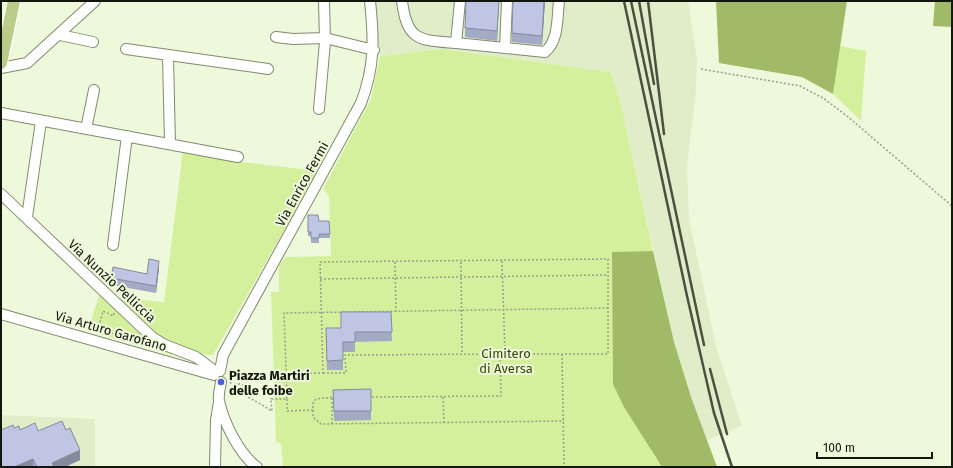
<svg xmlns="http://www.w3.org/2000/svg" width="953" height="468" viewBox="0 0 953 468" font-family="'Fira Sans',sans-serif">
  <rect width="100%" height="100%" fill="#eef9db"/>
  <path fill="#e0edc8" d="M373,1H688L697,60L696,90L687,167L689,219L716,346L742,426L707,440L691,397L674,342L618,92L610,72L442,49L380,56Z
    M1,415L95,419V467H1Z"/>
  <path fill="#d5f09c" d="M840,46L866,51L861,121L833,94Z
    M442,49L610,72L618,92L653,251L612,252L652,452L662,467H283L281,443L276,442L271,292H279V265L286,257L331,256L329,195L323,189L371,99L380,56Z
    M183,151L242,162L318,171L213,355C196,355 174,347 159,338C148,331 128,307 116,297L164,302Z
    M99,295C124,316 142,341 173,354V355L88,331Z"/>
  <path fill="#a1ba67" d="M716,1H847L833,94L802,77L719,63Z
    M935,1H952V27L933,26Z
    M653,251L674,342L691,397L717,467H662L624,407L613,384L612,252Z"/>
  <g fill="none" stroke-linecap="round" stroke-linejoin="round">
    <g stroke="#808a6f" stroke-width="12">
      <path id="minor" d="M402,1C407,42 420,40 456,43
        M460,1L456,43L545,52C559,40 557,18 559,1
        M60,35L93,42
        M276,37L293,39L325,38L374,50
        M505,48L507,1
        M126,49L268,69
        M168,56L170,144
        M1,68L27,63L95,1
        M319,109L325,42L324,1
        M1,113L238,157
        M86,129L94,90
        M1,194L152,337L165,345L196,357L216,372
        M27,217L41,121
        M113,245L127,136
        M1,314L214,375
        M220,371L223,355L361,103C375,66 374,39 370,1
        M221,382C220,388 218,395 219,401C224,423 239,454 257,467
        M215,467L216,420L219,402"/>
    </g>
    <g stroke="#fff" stroke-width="14">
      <path id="major" d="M1,63L14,1"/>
    </g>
    <path stroke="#989f89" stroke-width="1.5" stroke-dasharray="2 2" stroke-linecap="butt" d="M701,69L800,86L823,98L847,116L952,206
      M502,261L505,354
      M395,262L396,311
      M461,262L462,354
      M320,279L608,275
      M114,313L113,316L103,311L98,330L121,335L119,339
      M562,354L564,467
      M323,373H346L345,355L500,354
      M286,374L323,373L320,262L608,259V354H500L501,396L370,397
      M230,382L238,391L272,411L271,399H287L284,313L608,308
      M234,384H240L271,392V399
      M443,397L444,423
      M332,398V424
      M287,399V411L313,410V403L316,399L334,397
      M313,410V417L321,424L564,421"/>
    <use href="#minor" stroke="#fff" stroke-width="10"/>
    <use href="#major" stroke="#bacd88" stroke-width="12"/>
    <path stroke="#4b5041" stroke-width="2.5" d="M624,1L687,296L714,413L732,467
      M631,1L704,345
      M639,1L654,84
      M648,1L664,134
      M710,369L727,434"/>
  </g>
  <path fill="#a3aac3" d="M466,1H499L497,41L465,37Z
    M545,1L542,45L512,42V33Z
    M308,215L319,221H329L330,238H319V243H311V236H308Z
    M159,268L156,293L111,285V278L147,274Z
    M391,312L392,341L355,342V352H343V370H327L326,328H341Z
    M371,389V420L334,421L333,390Z
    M14,428L20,430L38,431L80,460L65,467H1Z"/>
  <path fill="#858b9f" d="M499,1L497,41V31Z
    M544,1H545L542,45V36Z
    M159,261V268L156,293V286Z
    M80,450V460L65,467H52V463Z
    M33,459V467H14Z"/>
  <path fill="#bec6e3" stroke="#858b9f" d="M466,1H499L497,31L465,28Z
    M513,1H544L542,36L512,33Z
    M308,215H318L319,221H329L330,234H319V238H311V232H308Z
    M149,259L159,261L156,286L111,278L113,267L147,274Z
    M341,312H391L392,332H355V342H343V360L327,361L326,328H341Z
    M371,389V411H334L333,390Z
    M62,421L66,430L70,428L80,450L52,463L54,467H37L33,459L14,467H1V430L13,425L14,428L19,426L20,430L35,423L38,431Z"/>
  <circle fill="#4d60d5" stroke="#eef9db" stroke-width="1.5" cx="221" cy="382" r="4"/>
  <g text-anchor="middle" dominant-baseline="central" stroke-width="4" stroke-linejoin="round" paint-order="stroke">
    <g font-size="13" fill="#13160c" stroke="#eef9db">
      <text transform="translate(302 184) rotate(-61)">Via Enrico Fermi</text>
      <text transform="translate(112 281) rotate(43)">Via Nunzio Pelliccia</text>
      <text transform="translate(111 331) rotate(16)">Via Arturo Garofano</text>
    </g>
    <g font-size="13" fill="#374606" stroke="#eef9db">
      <text x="506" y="353">Cimitero<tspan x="506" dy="15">di Aversa</tspan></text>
    </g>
    <g font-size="13" font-weight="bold" fill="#13160c" stroke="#eef9db" text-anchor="start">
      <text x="229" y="375">Piazza Martiri<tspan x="229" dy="15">delle foibe</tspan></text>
    </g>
  </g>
  <rect width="953" height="468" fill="none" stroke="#13160c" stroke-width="4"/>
  <path d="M817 452v6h115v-6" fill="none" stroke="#13160c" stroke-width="2"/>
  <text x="823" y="452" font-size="12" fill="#13160c" stroke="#eef9db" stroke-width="3" paint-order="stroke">100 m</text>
</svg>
